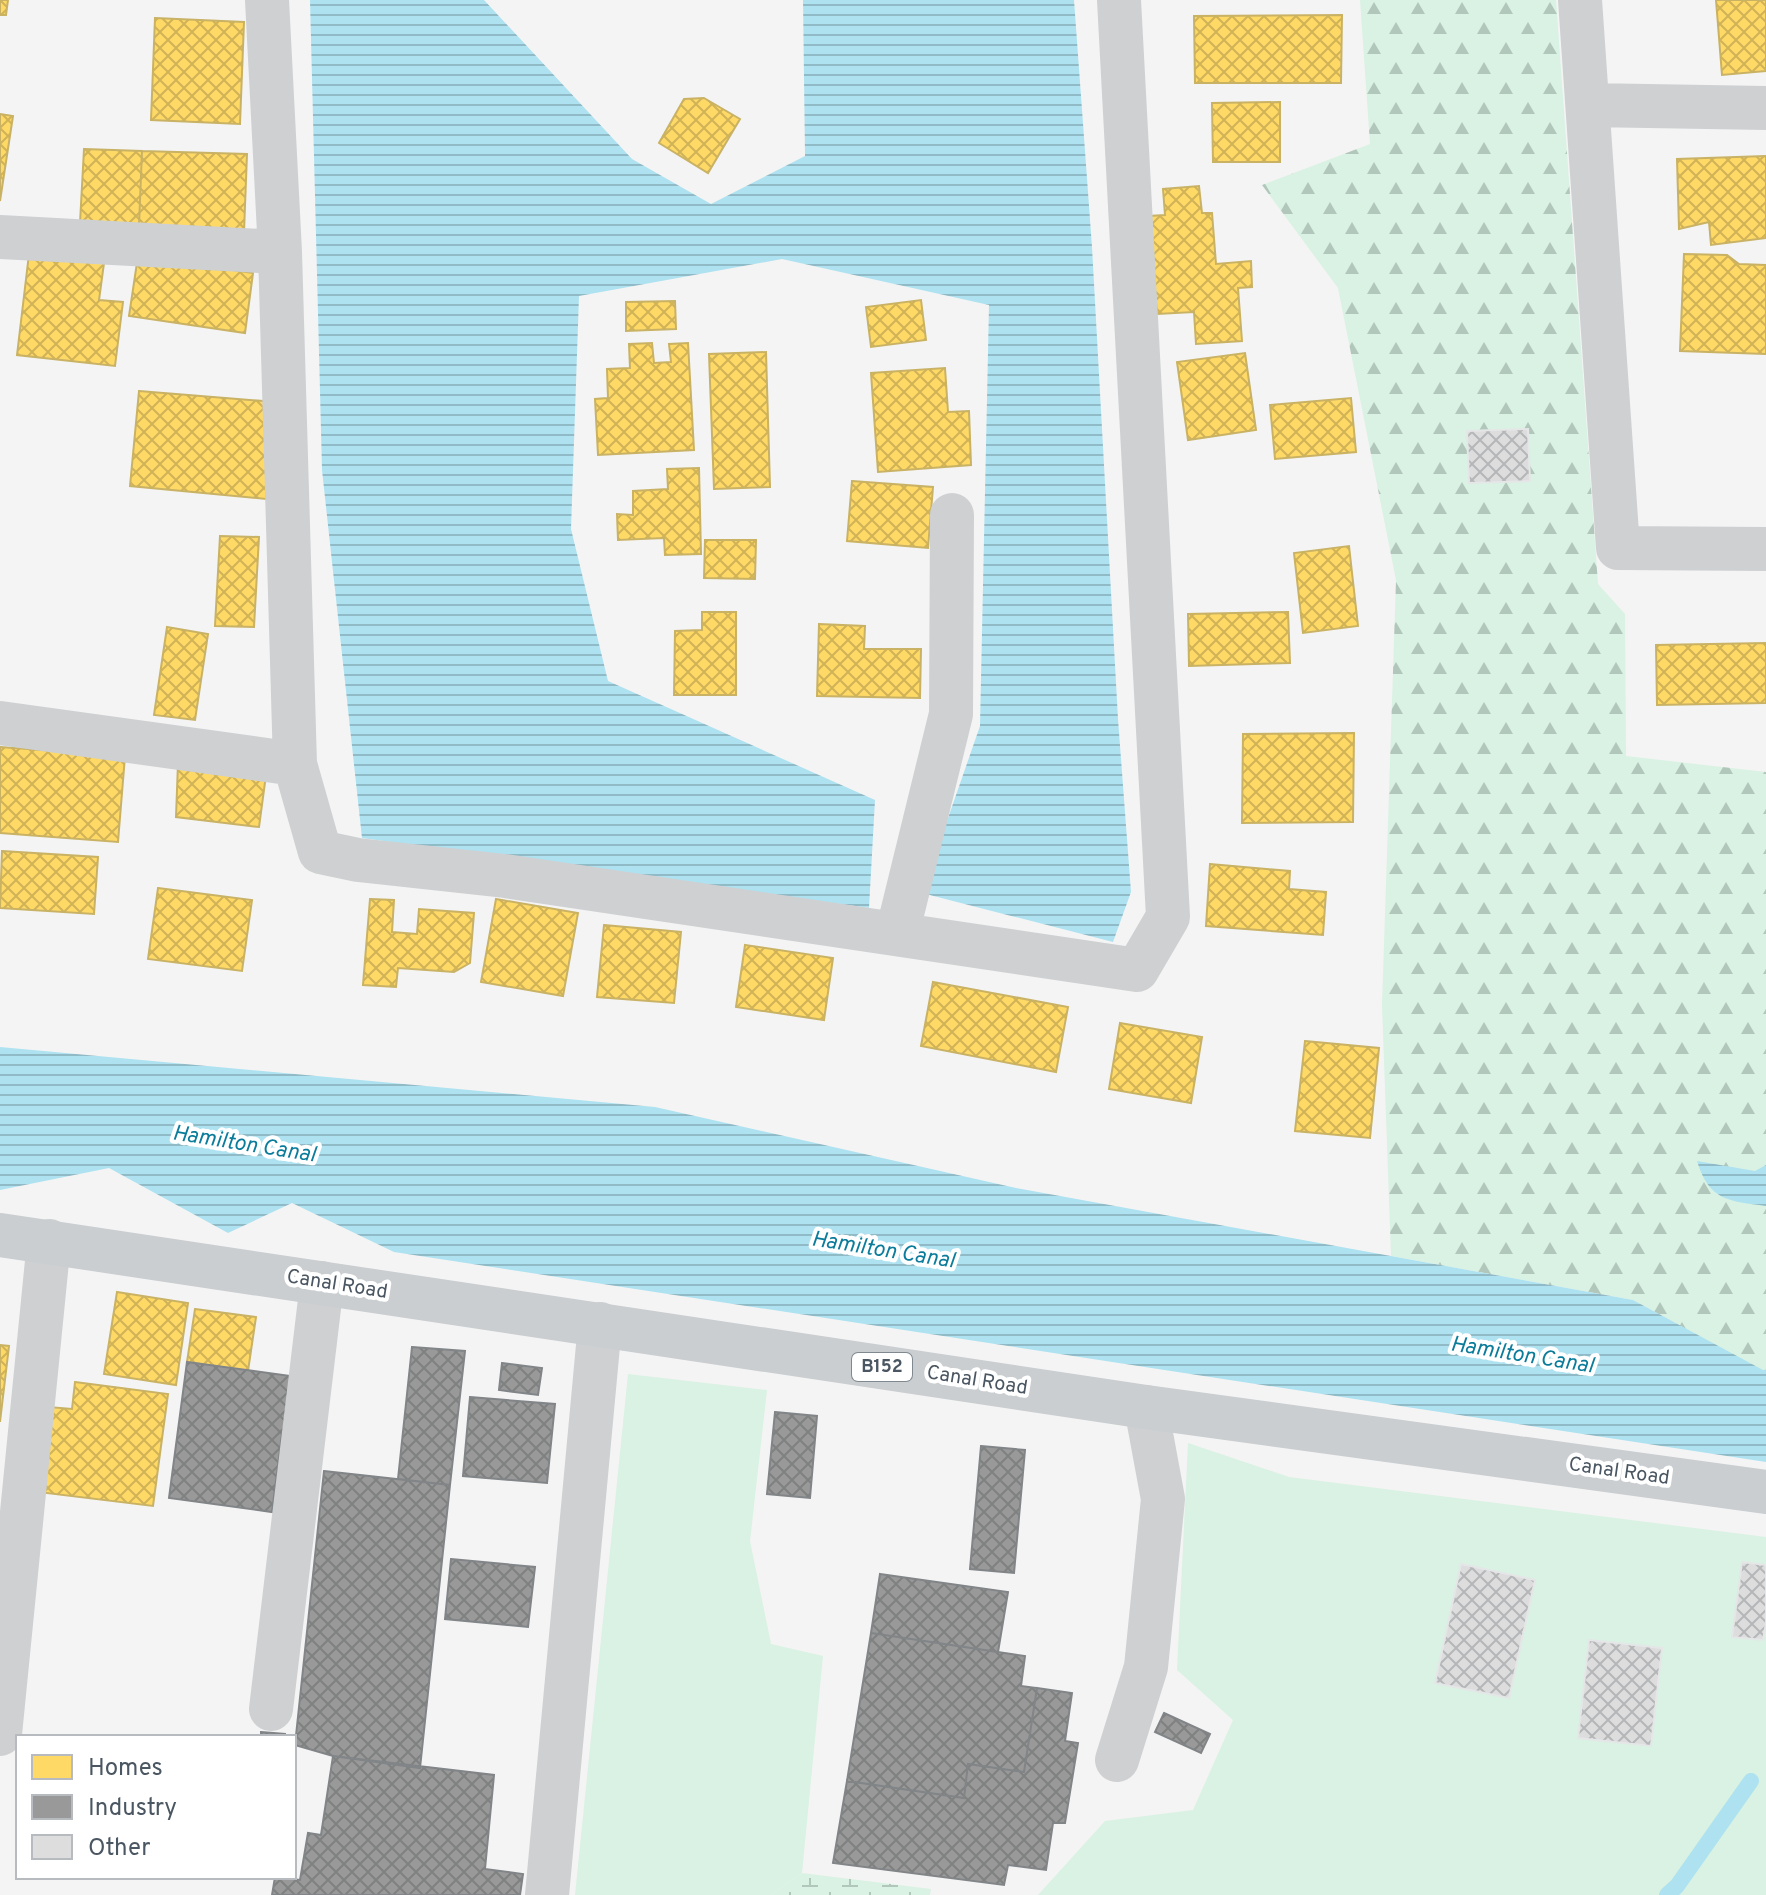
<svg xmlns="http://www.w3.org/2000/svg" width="1766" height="1895" viewBox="0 0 1766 1895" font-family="Overpass,sans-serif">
  <defs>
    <pattern id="forest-firs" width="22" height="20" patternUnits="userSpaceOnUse" patternTransform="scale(2)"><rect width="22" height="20" fill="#d9f2e3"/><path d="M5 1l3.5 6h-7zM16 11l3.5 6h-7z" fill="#b2c7bb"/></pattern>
    <pattern id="wetland-marsh" width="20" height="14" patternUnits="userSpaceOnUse" patternTransform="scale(2)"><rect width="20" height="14" fill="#d9f2e3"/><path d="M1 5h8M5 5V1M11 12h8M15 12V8" fill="none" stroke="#b2c7bb"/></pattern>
    <pattern id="water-rules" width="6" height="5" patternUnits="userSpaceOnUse" patternTransform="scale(2)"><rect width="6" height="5" fill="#aee2f0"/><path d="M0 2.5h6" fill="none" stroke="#90bac6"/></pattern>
    <pattern id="homes-cross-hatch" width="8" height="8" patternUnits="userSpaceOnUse" patternTransform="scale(2)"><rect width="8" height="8" fill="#ffd966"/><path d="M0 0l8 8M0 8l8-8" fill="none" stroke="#d0b357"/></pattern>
    <pattern id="industry-cross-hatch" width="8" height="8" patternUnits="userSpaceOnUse" patternTransform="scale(2)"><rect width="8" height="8" fill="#999"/><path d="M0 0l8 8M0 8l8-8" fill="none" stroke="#7f8080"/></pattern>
    <pattern id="building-cross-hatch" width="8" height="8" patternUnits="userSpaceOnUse" patternTransform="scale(2)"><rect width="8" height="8" fill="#ddddde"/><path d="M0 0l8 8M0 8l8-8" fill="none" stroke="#b5b6b7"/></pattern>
  </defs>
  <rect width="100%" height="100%" fill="#f4f4f4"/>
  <path fill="#d9f2e3" d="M628,1374L767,1390L750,1541L771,1644L823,1656L802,1873L771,1895H575Z
    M1188,1443L1289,1477L1766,1537V1895H1038L1105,1821L1193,1810L1233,1720L1177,1670Z"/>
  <path fill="url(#forest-firs)" d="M1360,0H1556L1598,584L1625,614L1626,756L1766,772V1370L1763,1371L1633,1300L1391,1256L1382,1005L1396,580L1338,288L1262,185L1370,144Z"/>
  <path fill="url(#wetland-marsh)" d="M802,1873L931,1889L930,1895H771Z"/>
  <path fill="url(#water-rules)" d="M310,0H484L632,159L711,204L805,156L803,0H1074L1092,247L1118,719L1131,892L1113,942L922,893L980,726L989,305L782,259L579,296L571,529L608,681L875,800L869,908L362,838L322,470Z
    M0,1047L655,1107L1016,1188L1633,1300L1763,1370H1766V1462L394,1252L292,1203L228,1233L109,1168L0,1190Z
    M1697,1161L1755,1171L1766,1165V1206C1729,1201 1709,1201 1697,1161Z"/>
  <path fill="url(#homes-cross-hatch)" stroke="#c9b264" stroke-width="2" d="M0,0H8L6,15H0Z
    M1716,0H1766V71L1722,75Z
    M1342,15L1341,83H1195L1194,16Z
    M155,18L244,22L240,124L151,120Z
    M704,98L740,119L708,173L659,143L684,99Z
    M1280,102V162H1213L1212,103Z
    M0,114L13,116L0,201Z
    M84,149L142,151L139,225L80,223Z
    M142,151L247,154L244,232L139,225Z
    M1766,156V238L1711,245L1709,222L1679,229L1677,159Z
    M1199,186L1202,213H1212L1216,264L1251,261L1252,287L1238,288L1242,341L1196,344L1194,312L1157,314L1149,216L1165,215L1163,189Z
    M29,254L104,263L99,300L123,302L115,366L17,355Z
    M1684,254L1727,255L1739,264L1766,265V354L1680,351Z
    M138,256L253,273L245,333L129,316Z
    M921,300L926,340L871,347L866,307Z
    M675,301L676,329L626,331V302Z
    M652,343L654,363L671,362L669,344L688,343L694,450L598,455L595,399L608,398L607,369L630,368L629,344Z
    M766,352L770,487L714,489L709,354Z
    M1245,353L1256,430L1188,440L1177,362Z
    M945,368L948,412L969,411L971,465L878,472L871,373Z
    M139,391L275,402L266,499L130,486Z
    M1351,398L1356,452L1275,459L1270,405Z
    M699,468L701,554L665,555L664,538L618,540L617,514L633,515V491L668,489L667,469Z
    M852,481L933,487L928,548L847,541Z
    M220,536L259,537L254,627L215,626Z
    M705,540H756L755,579L704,578Z
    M1349,546L1358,626L1303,633L1294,553Z
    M702,612H736V695H674L675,631L702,630Z
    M1288,612L1290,663L1189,666L1188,614Z
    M819,624L865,626L864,649H921L920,698L817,696Z
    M167,627L208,634L195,720L154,715Z
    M1766,643V703L1657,705L1656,645Z
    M1354,733L1353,822L1242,823L1243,734Z
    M0,747L125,756L118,842L0,833Z
    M178,763L266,775L259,827L176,817Z
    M2,851L98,857L94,914L0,908Z
    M1210,864L1290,871L1289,889L1326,892L1323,935L1206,926Z
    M158,888L252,900L242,971L148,959Z
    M370,899L394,900L392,932L417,934L419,909L474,913L470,963L454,972L398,968L396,987L363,985Z
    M496,899L578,913L563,996L481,982Z
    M604,925L681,932L674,1003L597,997Z
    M745,945L833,958L824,1020L736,1007Z
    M933,982L1068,1007L1056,1072L921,1046Z
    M1120,1023L1202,1037L1191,1103L1109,1089Z
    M1305,1041L1379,1048L1370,1138L1295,1131Z
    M117,1292L188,1303L176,1385L104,1374Z
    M195,1309L256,1317L248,1371L187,1362Z
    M0,1345L9,1346L0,1422Z
    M75,1382L168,1394L153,1506L38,1492L49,1407L72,1409Z"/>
  <path fill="url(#industry-cross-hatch)" stroke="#818588" stroke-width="2" d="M412,1347L465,1351L450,1485L398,1479Z
    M187,1362L305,1378L282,1434L272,1512L169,1498Z
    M502,1363L542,1368L538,1395L499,1390Z
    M470,1397L555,1404L547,1483L463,1476Z
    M775,1412L817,1416L810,1498L767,1494Z
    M981,1446L1025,1450L1014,1573L970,1569Z
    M324,1471L450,1485L420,1768L333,1756L295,1745Z
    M451,1559L535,1567L528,1627L445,1619Z
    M880,1574L1008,1592L998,1652L871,1633Z
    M871,1633L1025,1656L1021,1686L1037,1688L1024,1772L968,1764L964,1798L847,1781Z
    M1037,1688L1072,1693L1065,1741L1078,1743L1065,1823H1053L1046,1870L1008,1865L1004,1885L833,1863L847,1781L964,1798L968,1764L1024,1772Z
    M1164,1713L1210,1734L1201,1753L1155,1732Z
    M261,1732L285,1734V1737H261Z
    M333,1756L494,1775L485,1869L523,1874L520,1895H272L275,1877L300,1880L308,1833L321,1835Z"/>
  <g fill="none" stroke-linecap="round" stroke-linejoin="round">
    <path stroke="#aee2f0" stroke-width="16" d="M1667,1895L1677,1886L1751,1781"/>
  </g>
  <path fill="url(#building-cross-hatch)" stroke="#e5e6e7" stroke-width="2" d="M1528,429L1530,481L1469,483L1467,431Z
    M1742,1562L1766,1565V1623L1763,1640L1732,1637Z
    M1461,1564L1535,1580L1509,1698L1435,1683Z
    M1589,1640L1662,1648L1651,1746L1578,1738Z"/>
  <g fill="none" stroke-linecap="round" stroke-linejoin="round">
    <path stroke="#ced0d2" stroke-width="44" d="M267,0L280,252L295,764L320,852L358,860L505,876L1137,970L1168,917L1119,0
      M1580,0L1618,548L1766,549
      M1589,105L1766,108
      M0,237L280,252
      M0,723L295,764
      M897,934L951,714L952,515
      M271,1709L322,1283
      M0,1734L49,1241
      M1117,1760L1146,1667L1163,1499L1146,1407
      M547,1895L600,1324"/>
    <path stroke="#caced1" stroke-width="44" d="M0,1235L1146,1407L1766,1492"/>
  </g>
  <g text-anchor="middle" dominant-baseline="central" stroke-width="8" stroke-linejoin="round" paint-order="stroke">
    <rect fill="#fff" stroke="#808990" stroke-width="2" x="852" y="1353" width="60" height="28" rx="6"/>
    <g font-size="18" font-weight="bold" fill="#4a5661">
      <text x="882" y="1367">B152</text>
    </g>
    <g font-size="20" fill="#4a5661" stroke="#fff">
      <text transform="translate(337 1285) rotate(9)">Canal Road</text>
      <text transform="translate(977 1381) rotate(9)">Canal Road</text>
      <text transform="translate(1619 1472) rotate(8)">Canal Road</text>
    </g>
    <g font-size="22" font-style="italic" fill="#0c7c9b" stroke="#fff">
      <text transform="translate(244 1145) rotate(9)">Hamilton Canal</text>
      <text transform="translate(883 1251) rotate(9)">Hamilton Canal</text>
      <text transform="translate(1522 1356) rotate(9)">Hamilton Canal</text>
    </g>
  </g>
  <rect x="16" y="1735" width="280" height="144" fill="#ffffff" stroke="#b7bbc0" stroke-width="2"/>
  <rect x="32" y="1755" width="40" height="24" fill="#ffd966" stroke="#b7bbc0" stroke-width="2"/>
  <text x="88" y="1775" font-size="24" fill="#4a5661">Homes</text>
  <rect x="32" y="1795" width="40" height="24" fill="#999999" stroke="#b7bbc0" stroke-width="2"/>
  <text x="88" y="1815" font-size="24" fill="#4a5661">Industry</text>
  <rect x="32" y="1835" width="40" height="24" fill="#ddddde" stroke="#b7bbc0" stroke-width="2"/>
  <text x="88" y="1855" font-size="24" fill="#4a5661">Other</text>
</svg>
